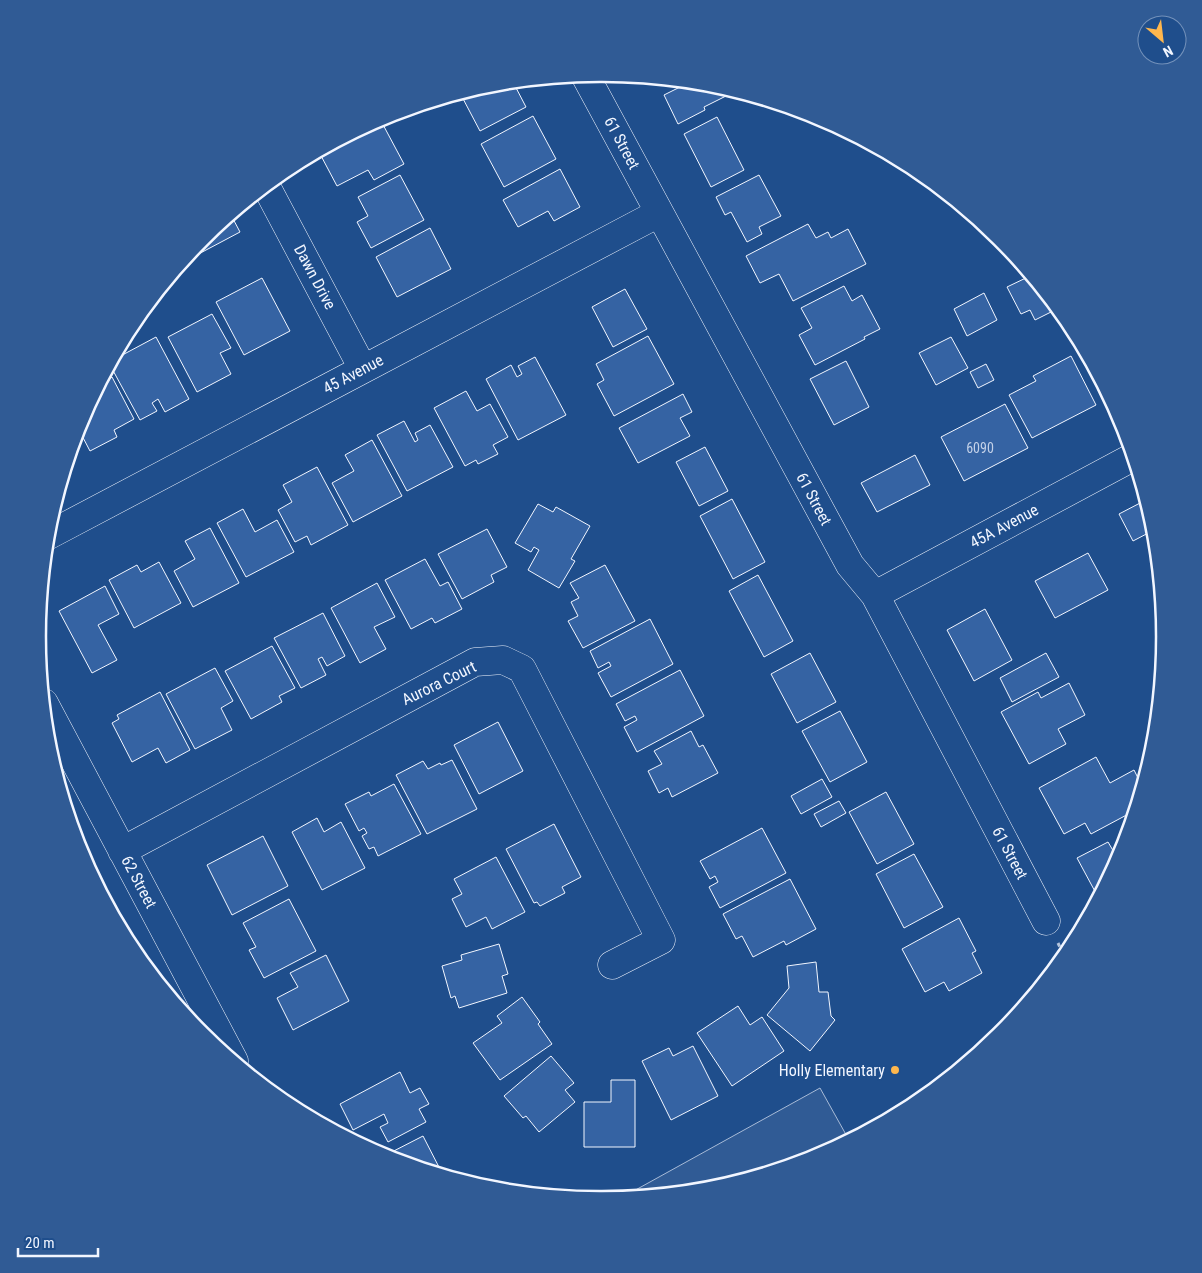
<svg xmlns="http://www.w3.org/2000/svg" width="1202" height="1273" viewBox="0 0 1202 1273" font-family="'Roboto Condensed',sans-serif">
  <rect width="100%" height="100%" fill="#1f4e8c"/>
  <path fill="#305b95" stroke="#a8bbd7" d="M820,1088L849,1140L816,1157L711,1189L621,1198Z"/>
  <path fill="#3563a3" stroke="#f2f6ff" d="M677,81L711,84L727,89L730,94L704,107L705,110L678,124L664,95L680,87Z
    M513,82L526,107L480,131L460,93L491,84Z
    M533,116L556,159L504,187L481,144Z
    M717,117L744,170L711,187L684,134Z
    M380,119L404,164L374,180L368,170L337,186L319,152Z
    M560,169L580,207L554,221L548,211L518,227L503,200Z
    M400,175L424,220L371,248L357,222L368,216L358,197Z
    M759,175L781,216L759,227L762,234L747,242L731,212L725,215L716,197Z
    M231,215L240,232L191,258L189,254L203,238Z
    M808,224L816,238L828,232L831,238L848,229L866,264L793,301L779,274L760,283L746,256Z
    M430,228L451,269L397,297L376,257Z
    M999,237L1000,238L1021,265L1015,268Z
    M1030,276L1057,309L1035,320L1030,310L1021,314L1007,287Z
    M262,278L290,331L244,355L216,302Z
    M844,286L852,301L862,295L880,329L864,337L865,339L815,365L799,335L812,328L801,308Z
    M625,289L647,329L613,347L592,307Z
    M984,293L997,320L967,336L954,309Z
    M212,314L231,348L220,353L231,374L197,392L168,337Z
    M648,336L674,384L614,416L597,384L604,380L596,364Z
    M156,337L189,399L165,412L158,399L152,403L157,411L140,420L110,365L113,360Z
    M951,337L968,368L936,385L919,353Z
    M1071,356L1096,405L1032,438L1009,395L1036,381L1033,376Z
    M535,357L566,415L518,440L486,379L511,365L517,377L522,374L518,366Z
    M846,361L869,407L834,425L810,379Z
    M986,364L994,380L978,388L970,372Z
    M112,377L134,419L114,430L117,437L90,451L78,428L81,421L103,379L105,382Z
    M466,391L477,411L490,404L508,437L493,445L498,454L478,464L476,460L465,466L434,408Z
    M683,394L692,412L680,418L690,436L638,463L619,428Z
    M1005,404L1028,448L964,481L941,437Z
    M404,421L415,442L418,440L415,433L430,425L453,467L407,491L377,435Z
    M372,440L402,496L353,522L332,483L354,471L345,455Z
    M705,447L728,491L699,506L676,462Z
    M915,455L930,485L877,512L861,483Z
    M317,467L348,525L311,545L307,536L295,542L278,510L292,502L283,485Z
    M732,499L765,562L733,579L700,516Z
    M1142,502L1151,518L1154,530L1133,541L1119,514Z
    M538,504L553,512L556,507L590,526L571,559L575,561L559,588L528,570L539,550L534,547L531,552L515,543Z
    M243,509L255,532L277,520L294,552L246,577L217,523Z
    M210,528L239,583L193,607L174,571L195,559L185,541Z
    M487,529L507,567L491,575L494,582L462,599L438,554Z
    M1088,553L1108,590L1055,618L1035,581Z
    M425,559L440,586L448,582L462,609L435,623L432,618L411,629L385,580Z
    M159,562L181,603L134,628L109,580L137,565L141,572Z
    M605,565L635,621L583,648L568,621L578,616L571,602L579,598L570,583Z
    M758,575L793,641L764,657L729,591Z
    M377,583L395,617L374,627L386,649L360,663L331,608Z
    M105,586L119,614L98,625L117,660L92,673L59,611Z
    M985,609L1012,660L974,681L947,630Z
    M323,613L345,656L327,666L322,657L318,659L326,675L301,688L274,638Z
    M650,619L673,664L611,697L598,673L611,666L609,662L598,668L590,651Z
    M272,646L295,688L279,696L282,702L251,719L225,671Z
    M810,653L836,702L797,723L771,674Z
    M1046,653L1059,677L1012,702L1000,678Z
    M215,668L233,701L221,708L232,730L195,749L166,694Z
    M680,670L704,716L637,752L624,727L637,720L635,716L625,721L616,704Z
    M1069,683L1085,715L1058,729L1066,744L1029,764L1001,712L1038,692L1041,698Z
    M160,692L190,750L166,763L158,748L132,762L112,723L119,719L117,715Z
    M840,711L867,762L830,782L802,731Z
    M498,722L523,771L479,794L454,745Z
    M691,731L699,747L703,745L718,773L672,797L668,788L659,793L648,771L662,764L654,751Z
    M1096,757L1110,783L1134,770L1142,786L1134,811L1091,834L1085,823L1064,834L1039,788Z
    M452,760L477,809L427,834L396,775L423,761L428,769L440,763L441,765Z
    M822,779L832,797L801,814L791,796Z
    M394,784L421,834L378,856L374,847L369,849L362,836L367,833L364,828L359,831L345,804L369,792L371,796Z
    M886,792L914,844L877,864L849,812Z
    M839,801L846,813L821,827L814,814Z
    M317,818L324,832L341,822L365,868L322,890L292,832Z
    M554,824L581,877L562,887L565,893L540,906L537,902L534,903L506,849Z
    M762,828L786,873L720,908L709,887L718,882L715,876L710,879L700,861Z
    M263,836L288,886L232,915L207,865Z
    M1108,842L1118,859L1098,897L1077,858Z
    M914,854L943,907L904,928L876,874Z
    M496,857L525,912L492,929L486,917L466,927L452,899L462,894L454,879Z
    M790,879L816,929L786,945L784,941L753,957L742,936L736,939L723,914Z
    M289,899L316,951L264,978L249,950L256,947L243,923Z
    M959,918L976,951L972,953L982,973L949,991L944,982L925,992L902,949Z
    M499,944L508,974L502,976L507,993L459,1008L455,996L451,998L442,966L462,960L461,955Z
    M326,955L349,1001L293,1030L277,998L298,987L290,973Z
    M816,962L819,992H828L831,1016L835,1020L810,1051L767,1015L789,988L787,966Z
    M522,997L540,1022L538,1024L552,1044L500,1080L473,1043L502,1023L497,1016Z
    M738,1006L750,1025L762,1017L784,1051L732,1086L697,1033Z
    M693,1046L718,1096L671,1120L642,1061L669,1048L673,1056Z
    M551,1056L574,1083L565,1090L575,1102L539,1132L526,1116L523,1118L504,1096Z
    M400,1072L410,1093L420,1088L429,1104L419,1109L426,1122L388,1142L380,1127L388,1123L384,1114L353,1130L340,1104Z
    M611,1080H635V1147H584V1102H611Z
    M423,1136L442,1173L441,1174L384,1156Z"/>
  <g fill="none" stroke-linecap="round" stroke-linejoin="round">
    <g stroke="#f2f6ff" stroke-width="29">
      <path id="minor" d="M585,75L850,565L875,595L1046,921
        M266,186L363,369
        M47,536L659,213
        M875,595L1133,457
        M44,703L234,1061
        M122,851L475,662L503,660L522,669L661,940L612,965"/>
    </g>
    <path stroke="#b3c4dc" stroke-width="3" stroke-dasharray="4 2.5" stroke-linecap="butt" d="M1058,943L1064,956"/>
    <use href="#minor" stroke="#1f4e8c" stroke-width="28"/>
  </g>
  <circle fill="#ffb74d" stroke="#1f4e8c" stroke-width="2" cx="895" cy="1070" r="5"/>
  <g text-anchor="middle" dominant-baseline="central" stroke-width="4" stroke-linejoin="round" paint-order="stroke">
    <g font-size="14" fill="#c3d1e8">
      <text x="980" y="448">6090</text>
    </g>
    <g font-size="16" fill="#f2f6ff" stroke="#1f4e8c">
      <text transform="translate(622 143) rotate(62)">61 Street</text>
      <text transform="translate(315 277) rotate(62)">Dawn Drive</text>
      <text transform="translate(353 374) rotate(-28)">45 Avenue</text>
      <text transform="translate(814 499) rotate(62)">61 Street</text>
      <text transform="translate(1004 526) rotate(-28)">45A Avenue</text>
      <text transform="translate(439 683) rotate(-26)">Aurora Court</text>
      <text transform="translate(1010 853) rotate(62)">61 Street</text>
      <text transform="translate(139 882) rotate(62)">62 Street</text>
    </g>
    <g font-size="16" fill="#f2f6ff" stroke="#1f4e8c" text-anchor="end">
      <text x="885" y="1070">Holly Elementary</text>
    </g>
  </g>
  <path d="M0 0H1202V1273H0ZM600 82H602A554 554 0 0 1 1156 636V637A554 554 0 0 1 602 1191H600A554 554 0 0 1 46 637V636A554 554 0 0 1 600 82Z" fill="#305b95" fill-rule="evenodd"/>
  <path fill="none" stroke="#f2f6ff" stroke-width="2.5" d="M600 82H602A554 554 0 0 1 1156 636V637A554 554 0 0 1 602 1191H600A554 554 0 0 1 46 637V636A554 554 0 0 1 600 82Z"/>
  <g transform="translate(1162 40) rotate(152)"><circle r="24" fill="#1f4e8c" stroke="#7391ba"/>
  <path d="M0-4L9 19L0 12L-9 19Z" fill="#ffb74d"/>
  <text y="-8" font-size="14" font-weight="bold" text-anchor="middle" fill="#f2f6ff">N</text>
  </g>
  <path d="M18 1248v8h80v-8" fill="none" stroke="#f2f6ff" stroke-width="2.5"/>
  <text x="25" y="1248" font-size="15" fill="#f2f6ff" stroke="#1f4e8c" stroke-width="4" paint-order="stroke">20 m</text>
</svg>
